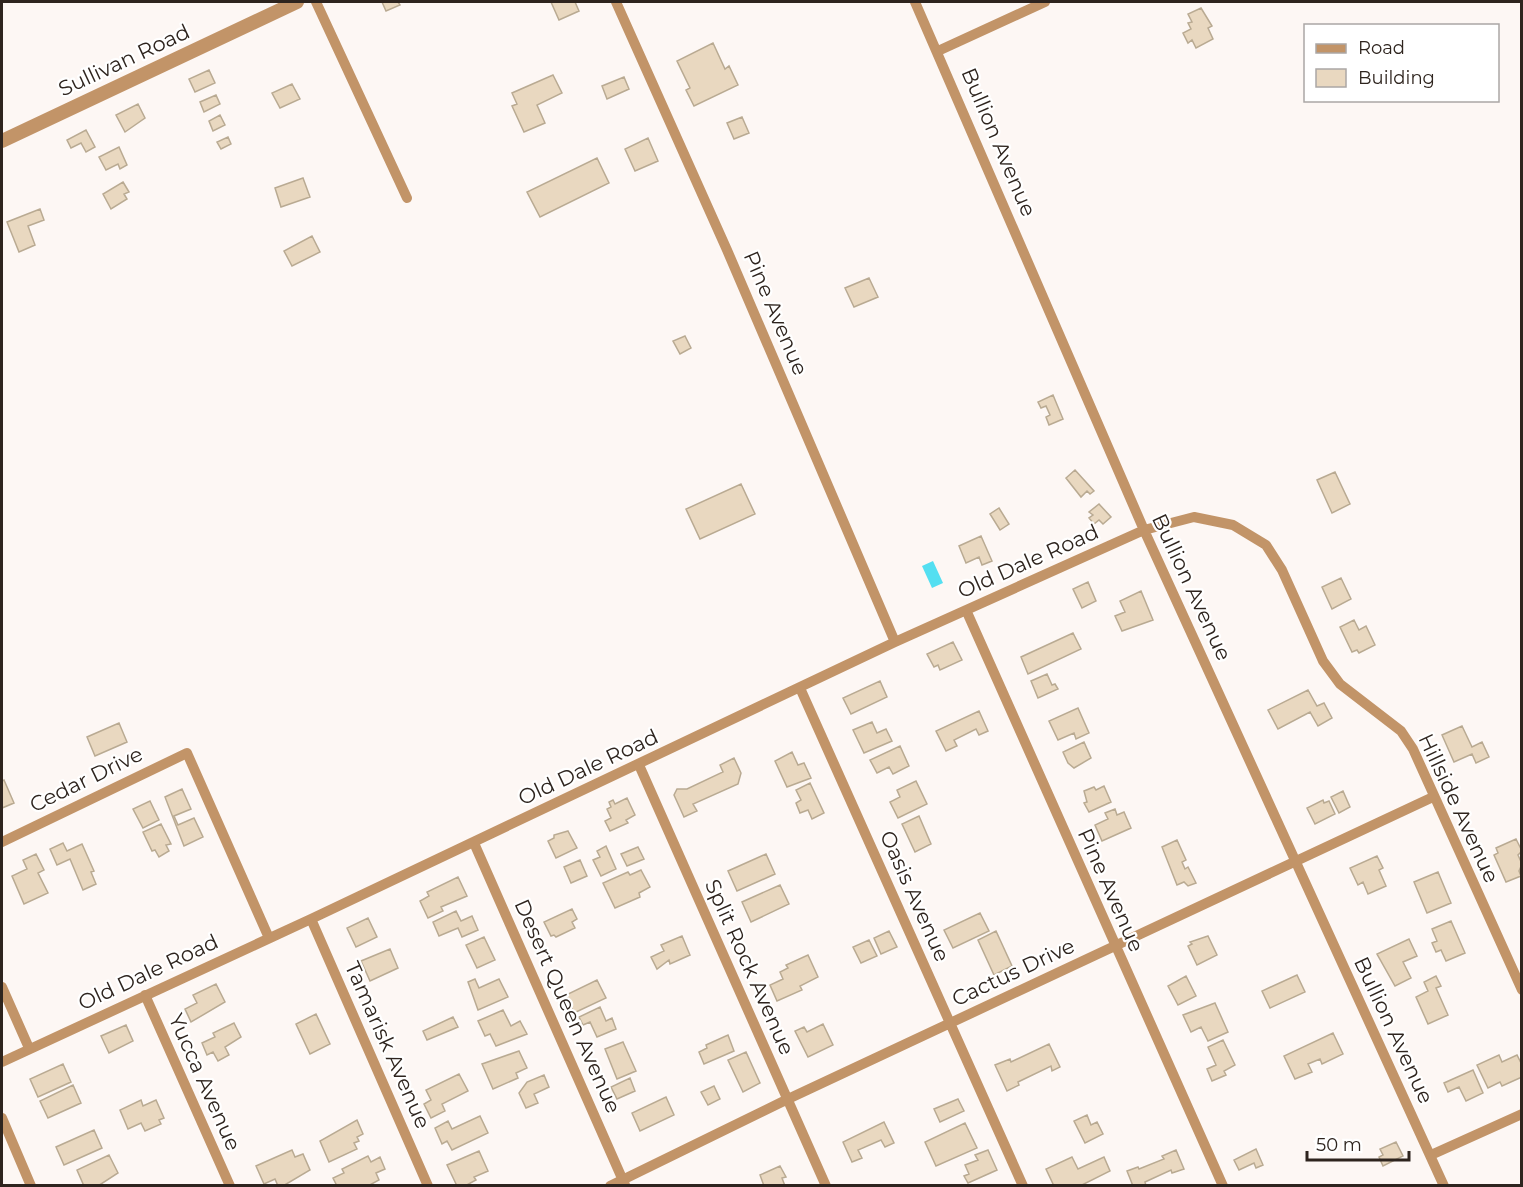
<svg xmlns="http://www.w3.org/2000/svg" width="1523" height="1187" viewBox="0 0 1523 1187" font-family="Montserrat,sans-serif">
  <rect width="100%" height="100%" fill="#fdf7f4"/>
  <path fill="#54dff1" d="M933,561L943,583L932,588L922,566Z"/>
  <path fill="#e9d8c0" stroke="#b9aa92" stroke-width="1.5" d="M382,2H398L400,5L386,11Z
    M551,2H575L579,11L559,20Z
    M1201,8L1212,26L1208,28L1213,39L1196,48L1192,40L1188,43L1183,33L1191,29L1188,23L1192,22L1188,14Z
    M713,43L725,69L729,66L738,85L694,106L686,90L690,88L677,61Z
    M209,70L215,83L195,92L189,79Z
    M553,75L562,93L537,105L545,123L524,132L512,106L517,104L512,93Z
    M624,77L629,89L607,99L602,86Z
    M292,84L300,99L280,108L272,93Z
    M216,95L220,104L204,112L200,102Z
    M138,104L145,118L125,132L116,115Z
    M220,115L225,125L213,131L209,121Z
    M742,117L749,133L734,139L727,123Z
    M86,130L95,147L86,152L81,143L71,148L67,140Z
    M228,137L231,144L221,149L217,142Z
    M648,138L658,161L635,171L625,149Z
    M119,147L127,165L120,169L118,164L106,170L99,157Z
    M597,158L609,183L540,217L527,192Z
    M303,178L310,197L281,207L275,188Z
    M123,182L129,192L124,194L127,199L111,209L103,194Z
    M40,209L44,220L28,226L35,245L19,252L7,222Z
    M312,236L320,252L292,266L284,251Z
    M869,278L878,297L854,307L845,288Z
    M685,336L691,348L680,354L673,341Z
    M1053,395L1063,419L1049,425L1046,417L1050,415L1046,406L1041,408L1038,402Z
    M1075,470L1094,491L1090,494L1087,491L1081,497L1066,478Z
    M1335,472L1350,504L1332,513L1317,480Z
    M741,484L755,514L700,539L686,509Z
    M1099,504L1111,517L1103,524L1099,520L1094,524L1089,518L1093,515L1089,512Z
    M999,508L1009,524L1000,530L990,514Z
    M981,536L992,561L982,565L979,557L966,563L959,546Z
    M1341,578L1351,599L1332,609L1322,587Z
    M1088,582L1096,601L1082,608L1073,589Z
    M1141,591L1153,620L1122,631L1115,616L1125,612L1120,601Z
    M1354,620L1359,630L1366,626L1375,645L1359,653L1357,650L1352,652L1340,627Z
    M1073,633L1081,649L1028,674L1021,657Z
    M953,642L962,660L940,670L938,665L934,667L927,654Z
    M1047,674L1052,685L1055,684L1058,689L1038,698L1031,681Z
    M880,681L887,697L851,714L843,698Z
    M1308,690L1317,706L1324,703L1332,718L1318,726L1310,712L1278,729L1268,710Z
    M1078,708L1089,733L1076,739L1074,733L1058,740L1049,721Z
    M979,711L988,731L979,735L976,729L954,740L957,746L946,751L936,731Z
    M872,722L877,733L886,729L892,741L864,753L853,730Z
    M119,723L127,742L95,756L87,737Z
    M1462,726L1472,747L1482,742L1489,757L1476,763L1472,754L1454,762L1442,735Z
    M1084,742L1091,758L1074,768L1068,763L1063,752Z
    M900,746L909,766L893,774L889,767L877,773L870,760Z
    M792,752L798,765L804,763L811,778L787,787L775,761Z
    M734,758L741,773L738,784L693,804L697,811L684,817L674,795L677,789H687L723,772L720,765Z
    M4,780L14,803L2,808V781Z
    M916,781L927,804L898,818L890,802L900,797L897,790Z
    M810,783L824,813L812,819L808,810L800,813L796,803L801,800L796,790Z
    M1104,786L1111,802L1089,812L1084,803L1087,802L1084,791L1094,787L1096,790Z
    M182,789L191,809L174,816L178,825L194,818L203,837L184,846L165,797Z
    M1343,791L1350,807L1339,813L1331,797Z
    M627,798L635,815L626,820L628,823L610,831L605,821L611,818L607,809L611,807L609,802L613,800L615,804Z
    M1323,800L1324,803L1329,801L1335,814L1315,824L1307,808Z
    M150,801L159,820L143,828L133,809Z
    M1115,809L1117,815L1124,812L1131,828L1102,841L1095,825L1108,819L1105,813Z
    M919,816L931,844L915,852L902,824Z
    M161,824L171,844L166,845L169,851L159,857L155,850L152,851L143,832Z
    M568,831L577,848L556,858L548,841L554,838V835Z
    M1516,839L1522,851L1518,855L1522,864L1519,871L1521,876L1506,882L1494,855L1498,853L1496,848Z
    M1177,840L1186,860L1182,862L1185,869L1188,867L1196,883L1188,886L1184,882L1177,885L1162,847Z
    M63,843L67,851L82,844L94,871L91,872L96,884L83,890L70,859L57,865L50,849Z
    M606,846L616,869L601,876L593,860L600,857L597,851Z
    M638,847L644,859L627,866L621,854Z
    M36,854L44,870L38,873L48,893L24,904L12,876L27,869L23,860Z
    M766,854L775,874L737,891L728,871Z
    M1377,856L1383,868L1379,870L1386,886L1368,894L1363,882L1358,885L1350,868Z
    M580,860L587,876L571,883L564,867Z
    M641,870L650,887L639,893L640,897L615,908L603,883L628,872L630,875Z
    M1438,872L1451,903L1427,913L1414,882Z
    M458,877L467,896L441,907L443,911L428,918L420,901L429,896L427,892Z
    M780,885L789,904L751,922L742,902Z
    M572,909L577,919L572,922L575,928L556,937L554,935L551,936L544,922Z
    M456,911L461,921L472,916L478,930L462,937L458,928L439,936L433,922Z
    M980,913L989,931L953,948L944,930Z
    M368,918L377,937L356,947L347,928Z
    M1451,921L1465,953L1446,961L1441,950L1436,952L1432,943L1437,941L1432,929Z
    M889,931L897,947L881,954L874,938Z
    M996,931L1012,966L994,975L978,940Z
    M682,936L690,955L670,964L669,960L657,969L651,957L664,951L661,945Z
    M1208,936L1217,955L1197,965L1188,946L1192,944L1190,942Z
    M484,937L495,960L477,968L466,945Z
    M1409,939L1417,956L1403,962L1411,978L1395,986L1377,954Z
    M869,940L877,956L861,963L853,947Z
    M390,949L398,968L370,981L361,961Z
    M808,955L818,977L800,986L802,990L777,1001L770,985L783,979L780,972L788,968L786,965Z
    M1297,975L1305,992L1270,1008L1262,991Z
    M1186,976L1196,996L1178,1005L1168,986Z
    M1436,976L1441,986L1436,988L1448,1015L1428,1024L1416,997L1428,991L1424,982Z
    M475,979L479,988L499,979L508,997L478,1010L468,982Z
    M597,980L606,998L574,1013L566,995Z
    M216,984L225,1002L191,1022L185,1009L197,1003L193,995Z
    M1215,1003L1228,1032L1208,1041L1201,1027L1191,1032L1183,1015Z
    M600,1007L606,1021L612,1018L616,1029L597,1037L590,1022L583,1025L579,1017Z
    M503,1010L511,1026L520,1021L527,1034L496,1046L490,1034L485,1036L478,1021Z
    M316,1014L330,1044L310,1054L296,1024Z
    M453,1017L458,1027L427,1040L423,1031Z
    M234,1023L241,1037L225,1047L229,1055L218,1061L213,1052L207,1055L202,1043L215,1037L213,1033Z
    M823,1024L833,1045L808,1057L795,1031L804,1027L807,1032Z
    M126,1025L133,1041L109,1053L101,1036Z
    M1333,1033L1343,1054L1322,1064L1320,1059L1308,1064L1312,1072L1295,1079L1284,1056Z
    M728,1035L734,1051L704,1064L699,1052L707,1048L706,1045Z
    M1223,1040L1235,1065L1224,1071L1226,1075L1212,1081L1207,1069L1216,1065L1208,1047Z
    M623,1042L636,1071L617,1079L605,1049Z
    M1049,1044L1060,1067L1052,1071L1051,1066L1018,1082L1019,1085L1007,1091L995,1065L1010,1059L1011,1062Z
    M519,1051L527,1068L516,1073L518,1078L493,1089L482,1064Z
    M746,1052L760,1083L743,1092L728,1060Z
    M1499,1055L1502,1062L1517,1055L1522,1065V1077L1502,1086L1500,1082L1488,1088L1477,1065Z
    M63,1064L71,1082L38,1097L30,1079Z
    M1473,1070L1483,1093L1466,1101L1459,1087L1448,1092L1444,1083Z
    M459,1074L468,1091L442,1104L445,1111L431,1118L424,1104L431,1100L426,1090Z
    M544,1075L549,1087L534,1094L538,1103L526,1108L519,1093L527,1082Z
    M630,1078L635,1091L617,1099L611,1087Z
    M73,1085L81,1103L48,1118L40,1101Z
    M714,1086L720,1099L708,1105L701,1092Z
    M666,1097L674,1115L640,1131L632,1113Z
    M958,1099L964,1111L940,1122L934,1109Z
    M141,1100L143,1106L156,1100L164,1118L159,1120L161,1124L145,1131L141,1123L128,1129L120,1110Z
    M1087,1115L1091,1125L1097,1122L1103,1134L1085,1143L1074,1121Z
    M480,1116L488,1133L452,1150L447,1141L442,1144L435,1128L448,1121L452,1129Z
    M357,1120L363,1134L357,1137L359,1141L354,1143L357,1149L329,1162L320,1141Z
    M884,1122L894,1143L885,1147L881,1140L858,1150L862,1158L852,1162L843,1142Z
    M965,1123L977,1148L936,1166L925,1142Z
    M94,1130L102,1148L64,1165L56,1147Z
    M1396,1142L1403,1156L1383,1166L1379,1157L1383,1155L1380,1149Z
    M1256,1149L1263,1165L1256,1168L1254,1163L1239,1170L1234,1160Z
    M292,1150L295,1157L303,1154L310,1170L283,1186H278L275,1179L264,1184L256,1166Z
    M988,1150L997,1170L968,1183L964,1176L969,1174L965,1165L978,1160L975,1155Z
    M1176,1150L1184,1169L1172,1173L1171,1170L1145,1182L1146,1186H1133L1127,1171L1138,1167L1139,1169L1164,1159L1162,1156Z
    M479,1151L488,1171L474,1177L476,1180L465,1186H457L447,1165Z
    M109,1155L118,1173L98,1186H84L77,1170Z
    M368,1156L371,1162L380,1157L385,1169L376,1173L379,1180L368,1186H337L333,1178L344,1173L342,1169Z
    M1072,1157L1078,1169L1104,1157L1110,1171L1080,1186H1054L1046,1169Z
    M780,1166L786,1177L782,1178L785,1186H764L760,1175Z"/>
  <g fill="none" stroke-linecap="round" stroke-linejoin="round">
    <path stroke="#c29468" stroke-width="10" d="M316,2L407,198
      M616,2L727,250L895,642
      M915,2L1144,530L1444,1186
      M938,51L1045,2
      M966,610L1223,1186
      M800,688L1023,1186
      M639,765L826,1186
      M2,842L187,753L269,938
      M474,843L625,1185
      M311,919L428,1186
      M2,987L29,1048
      M145,995L230,1186
      M2,1062L311,919L895,642L1144,530L1194,517L1233,525L1266,545L1282,570L1323,661L1340,684L1401,731L1413,749L1522,990
      M2,1118L31,1186
      M1431,1155L1522,1114
      M610,1186L788,1099L1433,797"/>
    <path stroke="#c29468" stroke-width="14" d="M2,141L297,2"/>
  </g>
  <g text-anchor="middle" dominant-baseline="central" stroke-width="4.5" stroke-linejoin="round" paint-order="stroke">
    <g font-size="21" fill="#2e241e" stroke="#fff">
      <text transform="translate(124 60) rotate(-25)">Sullivan Road</text>
      <text transform="translate(999 142) rotate(67)">Bullion Avenue</text>
      <text transform="translate(776 313) rotate(67)">Pine Avenue</text>
      <text transform="translate(1028 561) rotate(-24)">Old Dale Road</text>
      <text transform="translate(1192 587) rotate(65)">Bullion Avenue</text>
      <text transform="translate(588 767) rotate(-25)">Old Dale Road</text>
      <text transform="translate(86 779) rotate(-26)">Cedar Drive</text>
      <text transform="translate(1459 808) rotate(65)">Hillside Avenue</text>
      <text transform="translate(1111 890) rotate(66)">Pine Avenue</text>
      <text transform="translate(915 896) rotate(66)">Oasis Avenue</text>
      <text transform="translate(750 967) rotate(66)">Split Rock Avenue</text>
      <text transform="translate(148 972) rotate(-25)">Old Dale Road</text>
      <text transform="translate(1013 972) rotate(-25)">Cactus Drive</text>
      <text transform="translate(568 1006) rotate(66)">Desert Queen Avenue</text>
      <text transform="translate(1394 1030) rotate(65)">Bullion Avenue</text>
      <text transform="translate(388 1045) rotate(66)">Tamarisk Avenue</text>
      <text transform="translate(205 1082) rotate(66)">Yucca Avenue</text>
    </g>
  </g>
  <rect width="1523" height="1187" fill="none" stroke="#2e241e" stroke-width="6"/>
  <rect x="1304" y="24" width="195" height="78" fill="#ffffff" stroke="#aba7a5" stroke-width="1.5"/>
  <rect x="1316" y="44" width="30" height="9" fill="#c29468" stroke="#aba7a5" stroke-width="1.5"/>
  <text x="1358" y="54" font-size="18" fill="#2e241e">Road</text>
  <rect x="1316" y="69" width="30" height="18" fill="#e9d8c0" stroke="#aba7a5" stroke-width="1.5"/>
  <text x="1358" y="84" font-size="18" fill="#2e241e">Building</text>
  <path d="M1307 1151v9h102v-9" fill="none" stroke="#2e241e" stroke-width="3"/>
  <text x="1316" y="1151" font-size="18" fill="#2e241e" stroke="#ffffff" stroke-width="4.5" paint-order="stroke">50 m</text>
</svg>
